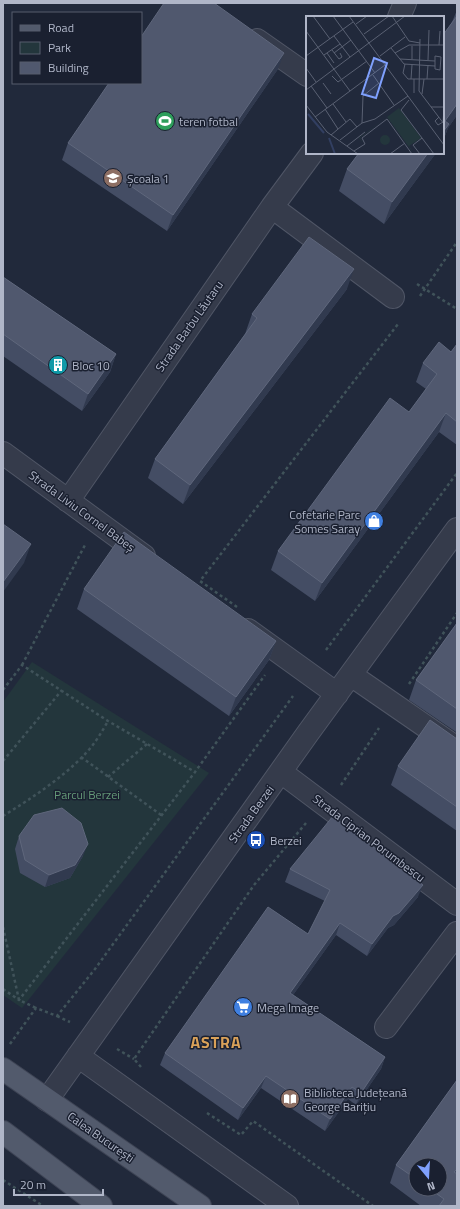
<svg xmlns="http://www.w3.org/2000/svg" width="460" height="1209" viewBox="0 0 460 1209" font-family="'Titillium Web',sans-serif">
  <rect width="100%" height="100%" fill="#21293b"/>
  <path fill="#23363c" d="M32,662L209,773L22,1008L3,995V702Z"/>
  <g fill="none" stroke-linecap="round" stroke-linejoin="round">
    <g stroke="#505666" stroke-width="24">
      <path id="minor" d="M399,17L405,3
        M257,40L307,75
        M272,207L393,297
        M3,453L144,556
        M68,501L272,207L312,153
        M248,630L337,694
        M351,675L457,748
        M281,772L457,904
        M386,1027L457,933
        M78,1056L287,1206
        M47,1100L308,733L457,529"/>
    </g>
    <g stroke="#3e4455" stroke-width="24">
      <path id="major" d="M3,1069L200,1206
        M3,1132L101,1206"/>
    </g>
    <path stroke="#40535a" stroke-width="2.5" stroke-dasharray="3 3" stroke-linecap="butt" d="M417,284L457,309
      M420,296L457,242
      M237,607L200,581L398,324
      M326,650L457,473
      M22,665L85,545
      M409,684L457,613
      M3,690L22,665L108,721L195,772
      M81,757L161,815
      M3,761L62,690
      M108,777L147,744
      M341,785L379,728
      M3,816C32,798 75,770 95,742C100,735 104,728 108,721
      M3,927L19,1000L36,1008
      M3,989L19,1000L195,772L265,675
      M57,1016L70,1022
      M10,1044L36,1008L57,1016L95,969L293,696
      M117,1049L134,1059
      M141,1067L134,1059L254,885L306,823
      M207,1113L241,1135L253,1121L373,1206
      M3,1180L43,1206"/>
    <use href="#minor" stroke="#353b4b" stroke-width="22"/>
    <use href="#major" stroke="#525a6c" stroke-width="22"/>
  </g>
  <path fill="#444d64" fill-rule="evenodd" d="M457,10V115L448,128L443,141V35L452,22Z
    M278,69L167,231L62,160L68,143Z
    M359,153H436L384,224L339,191L347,169Z
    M3,277L116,354L110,372L82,411L3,356Z
    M347,289L183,504L148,478L155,459L245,334L252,314Z
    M457,344V445L439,432L315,601L271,570L278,551L409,412L426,389L416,382L423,363L451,352Z
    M84,589L276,641L269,660L229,716L77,609Z
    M457,623V731L456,732L409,700L416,680Z
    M457,739V831L391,785L398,766Z
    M19,836L83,856L70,878L45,887L20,873L15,849Z
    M290,869L418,897L394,925L388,928L367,956L336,935L293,995L385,1057L381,1069L356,1105L348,1099L325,1131L261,1088L238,1120L160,1065L165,1053L308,934L325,901L285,882Z
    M457,1080V1206H421L390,1183L396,1165ZM416,1165H440V1189H416Z"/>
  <path fill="#313a4f" d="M284,53L278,69L167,231L173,215Z
    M457,104V115L448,128L443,141V127L445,121Z
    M428,153H436L384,224L392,202Z
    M354,269L347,289L183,504L190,485Z
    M116,354L110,372L82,411L88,394Z
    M446,413L439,432L315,601L322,583Z
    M31,544L24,563L3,592V582Z
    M276,641L269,660L229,716L236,697Z
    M88,844L83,856L70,878L45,887L49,875Z
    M423,885L418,897L394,925L388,928L367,956L372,944L393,916Z
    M340,923L336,935L286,1005L290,993Z
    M385,1057L381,1069L356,1105L361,1093Z
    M266,1076L261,1088L238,1120L243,1108Z
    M352,1087L348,1099L325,1131L330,1119Z"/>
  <path fill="#50586e" stroke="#5f677c" d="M164,3H214L284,53L173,215L68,143L109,83H141V37Z
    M457,16V104L445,121L449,124L443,132V35Z
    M359,153H428L392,202L347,169Z
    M309,237L354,269L190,485L155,459L257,318L252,314Z
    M3,277L116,354L88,394L3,334Z
    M439,342L451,352L457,344V422L446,413L322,583L278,551L390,398L409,412L437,374L423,363Z
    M3,524L31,544L3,582Z
    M124,532L276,641L236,697L84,589Z
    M457,623V709L416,680Z
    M430,720L457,739V807L398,766Z
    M62,808L81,823L88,844L75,865L49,875L25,860L19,836L34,815Z
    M333,816L423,885L399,913L393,916L372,944L340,923L290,993L385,1057L361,1093L352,1087L330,1119L266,1076L243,1108L165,1053L268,907L308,934L330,890L290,869Z
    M457,1080V1169L454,1172L457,1174V1206H439L444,1199L430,1189H440V1165H416V1179L396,1165Z"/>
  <defs>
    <g id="stadium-disc" transform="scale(1)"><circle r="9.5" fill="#2e9e5b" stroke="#1a2030"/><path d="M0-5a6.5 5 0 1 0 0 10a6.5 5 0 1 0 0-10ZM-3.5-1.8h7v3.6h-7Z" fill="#fff"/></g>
    <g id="school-disc" transform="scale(1)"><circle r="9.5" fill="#8d6e63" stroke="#1a2030"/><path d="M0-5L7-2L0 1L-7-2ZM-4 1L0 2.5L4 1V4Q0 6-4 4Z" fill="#fff"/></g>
    <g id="building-disc" transform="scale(1)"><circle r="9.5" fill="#0f9aa8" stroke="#1a2030"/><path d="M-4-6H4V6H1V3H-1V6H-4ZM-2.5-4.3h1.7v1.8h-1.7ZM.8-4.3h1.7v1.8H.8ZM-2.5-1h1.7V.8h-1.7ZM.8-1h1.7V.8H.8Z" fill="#fff"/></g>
    <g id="shop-disc" transform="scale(1)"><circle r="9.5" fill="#3f7fe0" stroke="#1a2030"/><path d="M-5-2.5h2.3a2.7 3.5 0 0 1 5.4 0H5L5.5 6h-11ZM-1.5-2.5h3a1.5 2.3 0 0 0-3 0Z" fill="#fff"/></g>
    <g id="bus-disc" transform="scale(1)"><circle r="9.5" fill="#1a4fb4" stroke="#1a2030"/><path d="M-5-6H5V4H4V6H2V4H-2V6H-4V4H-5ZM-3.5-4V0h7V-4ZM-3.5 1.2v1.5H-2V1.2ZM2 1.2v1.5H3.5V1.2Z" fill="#fff"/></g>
    <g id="supermarket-disc" transform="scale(1)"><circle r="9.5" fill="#3f7fe0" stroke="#1a2030"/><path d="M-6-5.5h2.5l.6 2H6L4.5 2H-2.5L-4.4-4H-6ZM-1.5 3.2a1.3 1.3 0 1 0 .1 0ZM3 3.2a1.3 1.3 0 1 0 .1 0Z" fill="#fff"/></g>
    <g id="library-disc" transform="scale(1)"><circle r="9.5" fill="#8d6e63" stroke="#1a2030"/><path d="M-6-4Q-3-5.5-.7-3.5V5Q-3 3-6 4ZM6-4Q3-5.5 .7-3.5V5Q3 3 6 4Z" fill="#fff"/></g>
  </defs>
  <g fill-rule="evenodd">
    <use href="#stadium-disc" x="165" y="121"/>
    <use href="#school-disc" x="113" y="178"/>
    <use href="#building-disc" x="58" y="365"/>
    <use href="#shop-disc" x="374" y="521"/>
    <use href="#bus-disc" x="256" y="840"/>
    <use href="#supermarket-disc" x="243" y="1007"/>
    <use href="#library-disc" x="290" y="1099"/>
  </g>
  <g text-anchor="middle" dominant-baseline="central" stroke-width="3" stroke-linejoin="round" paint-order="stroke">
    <g font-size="12" fill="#b0b6c8" stroke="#1a2030" text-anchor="start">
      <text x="179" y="121">teren fotbal</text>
      <text x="127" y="178">Școala 1</text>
      <text x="72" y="365">Bloc 10</text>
      <text x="360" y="514" text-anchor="end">Cofetarie Parc<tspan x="360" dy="14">Somes Saray</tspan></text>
      <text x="270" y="840">Berzei</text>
      <text x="257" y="1007">Mega Image</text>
      <text x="304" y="1092">Biblioteca Județeană<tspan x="304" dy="14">George Barițiu</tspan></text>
    </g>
    <g font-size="12" fill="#b0b6c8" stroke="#1a2030">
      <text transform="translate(189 326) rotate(-55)">Strada Barbu Lăutaru</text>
      <text transform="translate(82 511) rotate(36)">Strada Liviu Cornel Babeș</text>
      <text transform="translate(251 814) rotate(-54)">Strada Berzei</text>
      <text transform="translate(369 838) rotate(37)">Strada Ciprian Porumbescu</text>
      <text transform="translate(101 1137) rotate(35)">Calea București</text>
    </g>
    <g font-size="12" fill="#659a78" stroke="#1a2030">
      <text x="87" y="794">Parcul Berzei</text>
    </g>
    <g font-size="16" font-weight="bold" letter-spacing="1" fill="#d9a159" stroke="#1a2030">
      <text x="216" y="1042">ASTRA</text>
    </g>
  </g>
  <g transform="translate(306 16)">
    <rect width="138" height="138" fill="#21293b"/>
    <path d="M93,92L115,122L103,130L108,138L81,101L54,122L57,127L52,131L57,127L53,122ZM74 124a5 5 0 1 1 10 0a5 5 0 1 1-10 0Z" fill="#23363c"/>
    <path fill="none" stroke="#323f61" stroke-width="2" d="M2,98L18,117M23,122L29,138"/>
    <path fill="none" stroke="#5a6173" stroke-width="1" d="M7,0L24,23M27,0L69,57M43,0L138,129M86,0L103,25L114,27M50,8L61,0M0,15L44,75M58,18L83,0M28,20L44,41M133,29L134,15M85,32L98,48L129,50M26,34L33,43L36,41L34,37M21,37L28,47M28,37L45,24M89,37L103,29H138M18,39L34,28M0,40L47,6M74,40L99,21M129,40L135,41L134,54L129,53ZM94,43L129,45M106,43V30M122,44L123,14M99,48L97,57L102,63H138M0,52L10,66M67,59L88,89M26,60L32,66L61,45M105,63L106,49M121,63L122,49M17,67L25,78M5,70L21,92M0,74L99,0M113,75L114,23M113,75L138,108M108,77V63M116,78L118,63M103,84L95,94L128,138M27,88L40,106M0,89L21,116L52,138M125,91H138M19,93L32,113M9,101L79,49M133,101L129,105L132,109L137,106M137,106L138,93M56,107L57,80L73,67M25,119L44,103L51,111M34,124L56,107L69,103L102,80M41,130L59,116M48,135L59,128L56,122L81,103L106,138M84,138L99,127M114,138L107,129L116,122"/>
    <path fill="#7fa0fd" fill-opacity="0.15" stroke="#7fa0fd" stroke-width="2" d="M68,42L81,47L70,82L56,78Z"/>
    <rect width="138" height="138" fill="none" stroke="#b0b6c8" stroke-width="2"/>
  </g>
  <rect width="460" height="1209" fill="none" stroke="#b0b6c8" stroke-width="8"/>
  <rect x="12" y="12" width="130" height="72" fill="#1a2030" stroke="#565c6d"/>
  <rect x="20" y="25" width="20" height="6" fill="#525a6c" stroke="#565c6d"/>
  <text x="48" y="32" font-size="12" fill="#b0b6c8">Road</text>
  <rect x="20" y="42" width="20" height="12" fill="#23363c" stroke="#565c6d"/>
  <text x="48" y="52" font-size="12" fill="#b0b6c8">Park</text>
  <rect x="20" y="62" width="20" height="12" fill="#50586e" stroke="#565c6d"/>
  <text x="48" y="72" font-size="12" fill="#b0b6c8">Building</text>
  <g transform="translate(428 1177) rotate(162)"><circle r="19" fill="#1a2030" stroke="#565c6d"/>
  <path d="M0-3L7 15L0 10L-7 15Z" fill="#7fa0fd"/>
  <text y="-6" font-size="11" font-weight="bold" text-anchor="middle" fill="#b0b6c8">N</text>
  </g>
  <path d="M14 1189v6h89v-6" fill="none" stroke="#b0b6c8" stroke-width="2"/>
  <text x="20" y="1189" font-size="12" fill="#b0b6c8" stroke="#1a2030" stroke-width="3" paint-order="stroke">20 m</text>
</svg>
